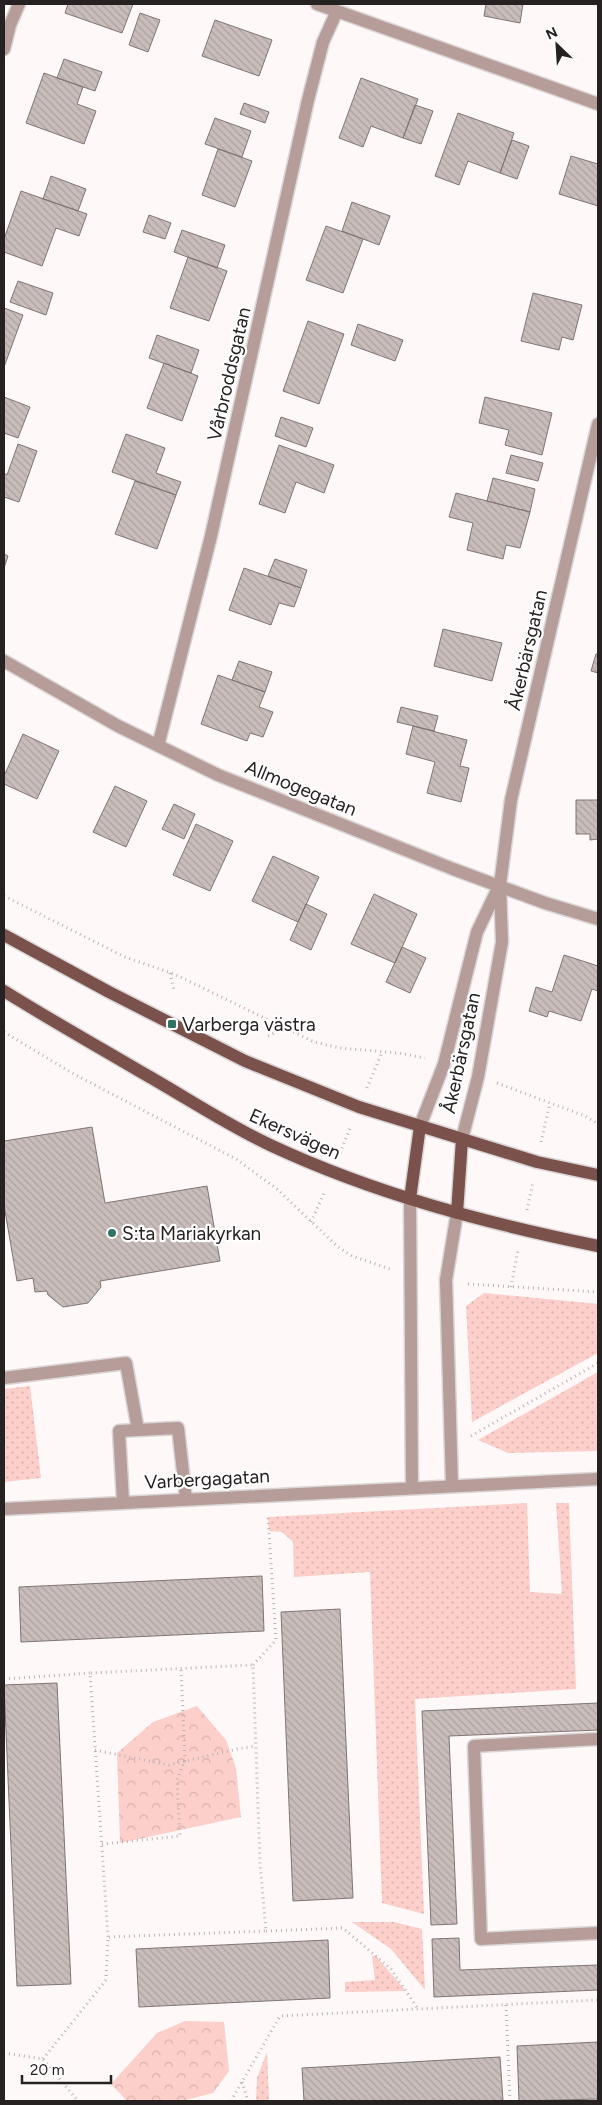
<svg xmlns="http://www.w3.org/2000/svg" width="602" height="2105" viewBox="0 0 602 2105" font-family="Figtree,sans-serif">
  <defs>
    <pattern id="grass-dots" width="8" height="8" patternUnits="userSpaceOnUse" patternTransform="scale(1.25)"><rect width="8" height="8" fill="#fdcfca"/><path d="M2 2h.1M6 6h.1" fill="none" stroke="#d9b1ad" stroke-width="1.8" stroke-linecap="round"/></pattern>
    <pattern id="forest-crowns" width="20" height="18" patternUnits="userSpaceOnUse" patternTransform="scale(1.25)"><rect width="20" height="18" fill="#fdcfca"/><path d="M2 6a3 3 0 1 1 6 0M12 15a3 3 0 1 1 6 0" fill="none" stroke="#d9b1ad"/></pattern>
    <pattern id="building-back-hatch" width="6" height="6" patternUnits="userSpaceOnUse" patternTransform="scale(1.25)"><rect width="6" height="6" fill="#c9bdbb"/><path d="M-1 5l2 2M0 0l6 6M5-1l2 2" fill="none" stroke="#aca2a0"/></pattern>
  </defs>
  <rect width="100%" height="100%" fill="#fef8f8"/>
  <path fill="url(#grass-dots)" d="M484,1293L598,1304V1353L472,1422L466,1306Z
    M598,1372V1451L508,1453L478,1440Z
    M30,1386L41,1478L4,1482V1389Z
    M527,1503L530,1592L562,1594L556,1503H569L576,1689L415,1699L424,1914L382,1903L370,1572L294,1577L293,1542L282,1532L269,1531L268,1517Z
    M352,1922H394L422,1929L425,1990L391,1949Z
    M375,1955L406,1991L345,1992V1982L375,1980L372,1956Z
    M267,2052L269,2101H256L257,2078Z"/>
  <path fill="url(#forest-crowns)" d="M197,1706L226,1740L236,1768L241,1817L120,1843L117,1753L153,1722Z
    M185,2021L224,2022L229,2071L213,2093L182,2101H127L111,2084L157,2033Z"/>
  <path fill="url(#building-back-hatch)" stroke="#807574" d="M68,4H133L122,33L65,13Z
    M486,4H523L520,23L484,16Z
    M140,13L160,20L148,52L129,45Z
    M215,20L272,40L259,76L202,56Z
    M64,59L102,72L95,91L57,78Z
    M44,73L83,87L77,104L96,111L84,144L26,123Z
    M361,78L418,99L403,138L371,126L363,147L339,138Z
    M244,103L269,112L265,123L240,114Z
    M415,105L433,111L421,144L403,138Z
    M458,113L514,133L500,173L468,161L459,185L435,176Z
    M215,118L251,131L242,157L205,144Z
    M512,140L529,146L517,179L500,173Z
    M218,149L252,161L235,207L202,195Z
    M571,156L598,164V206L559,194Z
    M51,176L86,189L78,211L43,199Z
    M21,191L87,214L79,236L56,228L42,266L4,252V239Z
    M352,202L390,216L379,245L342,231Z
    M149,215L171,223L165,239L143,232Z
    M326,226L363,239L343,293L306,280Z
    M182,230L225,245L217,268L174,252Z
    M188,257L227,271L209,321L170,308Z
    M18,281L53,293L46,315L10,302Z
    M533,293L582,305L573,340L562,337L559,350L521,341Z
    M4,308L23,315L4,367Z
    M308,321L344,334L319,404L283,391Z
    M358,324L403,340L395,361L351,345Z
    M157,335L199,350L191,373L149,358Z
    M164,363L198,376L182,421L147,408Z
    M4,397L30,407L18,438L4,433Z
    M485,397L552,413L542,455L505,445L509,430L479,423Z
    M281,417L313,428L306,447L275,436Z
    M126,434L165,448L156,473L181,482L176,495L112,472Z
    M18,444L37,451L19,502L4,497V473L7,475Z
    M279,445L334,465L324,493L296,482L285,513L259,504Z
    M511,455L543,463L538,481L506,473Z
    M493,478L535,489L530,512L487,501Z
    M135,481L176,495L157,549L115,534Z
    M456,493L530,512L520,548L506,545L503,559L467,550L473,523L449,517Z
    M4,554L8,556L4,568Z
    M275,559L307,570L301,588L268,576Z
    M244,568L301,588L294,607L279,603L271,625L229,610Z
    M443,629L502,643L492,681L434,666Z
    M596,654H598V673L591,671Z
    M239,661L272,672L265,692L232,680Z
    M218,675L265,692L259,707L273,712L263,737L250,733L247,741L201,724Z
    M401,707L438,716L434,731L397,722Z
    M413,726L467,740L460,766L469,768L461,802L427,793L435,762L406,754Z
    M23,734L59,751L37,799L4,784V776Z
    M115,786L147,801L126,847L93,832Z
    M576,800H598V839L590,840V834H576Z
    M174,804L195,814L184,839L162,829Z
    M196,824L233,841L210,891L173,875Z
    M273,856L319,877L298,922L252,901Z
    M374,894L417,914L395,963L351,944Z
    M306,904L327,914L311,950L290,940Z
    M402,947L426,958L410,993L386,982Z
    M564,955L598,966V991L592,989L581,1021L549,1011L547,1017L529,1011L536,987L552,992Z
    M92,1127L105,1203L207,1186L220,1261L100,1281L101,1287L88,1303L63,1307L48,1295L47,1291L35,1292L33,1278L17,1281L4,1205V1141Z
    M262,1576L264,1631L21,1642L19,1587Z
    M340,1609L353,1898L293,1901L281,1612Z
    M57,1683L71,1984L17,1986L4,1685Z
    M598,1703V1730L449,1736L457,1924L431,1925L422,1711Z
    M459,1938L460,1970L598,1965V1990L434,1997L432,1939Z
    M328,1940L330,1998L139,2007L136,1949Z
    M598,2042V2099L519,2101L517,2046Z
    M500,2057L503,2101H304L302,2068Z"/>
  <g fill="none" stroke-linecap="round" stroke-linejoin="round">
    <g stroke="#dbd6d6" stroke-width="15">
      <path id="minor" d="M317,4L598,104
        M4,49L10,25L19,4
        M4,661L118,726L218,775L453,869L545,903L598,919
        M158,746L211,536L308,100L323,42L337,11
        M420,1126L444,1064L477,932L498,888
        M462,1139L478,1077L502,942L500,885L511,800L598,424
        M410,1199L412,1488
        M4,1378L126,1363L138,1430
        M452,1486L446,1280L457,1213
        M123,1501L119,1431L178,1428L186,1499
        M4,1509L598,1479
        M598,1739L474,1746L481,1939L598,1933"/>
    </g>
    <g stroke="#dbd6d6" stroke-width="15">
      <path id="major" d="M4,935L109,992L245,1061L359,1107L537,1162L598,1175
        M4,991C49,1019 95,1045 141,1072C184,1096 225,1124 270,1145C375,1194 485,1223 598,1246
        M410,1199L420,1126
        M457,1213L462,1139"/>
    </g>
    <path stroke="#bab5b4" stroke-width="3" stroke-dasharray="1 4" stroke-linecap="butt" d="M4,896L125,957L174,974L314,1042L340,1048L398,1053L425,1058
      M170,973L174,990
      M4,1032L72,1073L236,1159L277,1189L338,1247L352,1256L390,1269
      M268,1036L285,1028
      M497,1083L585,1116L598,1124
      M367,1088L382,1052
      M541,1142L550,1103
      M340,1153L351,1126
      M527,1210L533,1182
      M311,1222L325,1191
      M468,1284L598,1292
      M511,1287L518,1250
      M471,1436L598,1363
      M253,1665L276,1640L268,1517
      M4,1679L90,1673
      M95,1750L169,1765L237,1749L256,1746
      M102,1844L180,1836L177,1780L185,1760L181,1669
      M266,1931L343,1928L391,1969L418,2009
      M506,2005L510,2101
      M4,2053L43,2059L78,2101
      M43,2059L106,1980L108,1937L266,1931L260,1863L253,1665L90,1673L108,1937
      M242,2082L248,2101
      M231,2101L280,2016L598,2000"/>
    <use href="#minor" stroke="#b69d99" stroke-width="12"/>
    <use href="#major" stroke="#7b514c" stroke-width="12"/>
  </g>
  <g fill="#317465" stroke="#fff" stroke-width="2">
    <rect x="167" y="1019" width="10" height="10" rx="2.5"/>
    <circle cx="112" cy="1233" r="5"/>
  </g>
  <g text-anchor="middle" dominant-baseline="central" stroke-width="4.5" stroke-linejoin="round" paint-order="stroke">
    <g font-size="19" fill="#262221" stroke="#fff">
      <text transform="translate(229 374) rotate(-77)">Vårbroddsgatan</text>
      <text transform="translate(527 650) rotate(-77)">Åkerbärsgatan</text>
      <text transform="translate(301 788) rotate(22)">Allmogegatan</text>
      <text transform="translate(461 1053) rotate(-78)">Åkerbärsgatan</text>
      <text transform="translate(295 1134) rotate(24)">Ekersvägen</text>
      <text transform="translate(207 1479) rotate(-3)">Varbergagatan</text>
    </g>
    <g font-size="19" fill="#262221" stroke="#fff" text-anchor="start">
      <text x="182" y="1024">Varberga västra</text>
      <text x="122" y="1233">S:ta Mariakyrkan</text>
    </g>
  </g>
  <rect width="602" height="2105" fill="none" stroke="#262221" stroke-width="10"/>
  <g transform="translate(557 45) rotate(335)" stroke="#ffffff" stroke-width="4" paint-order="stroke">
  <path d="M0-4L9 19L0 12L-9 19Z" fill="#262221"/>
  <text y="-8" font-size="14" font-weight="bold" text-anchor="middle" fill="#262221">N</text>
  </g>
  <path d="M22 2075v8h89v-8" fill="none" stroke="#262221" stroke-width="2.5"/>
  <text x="30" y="2075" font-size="15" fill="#262221" stroke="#ffffff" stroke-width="4" paint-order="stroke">20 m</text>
</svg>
